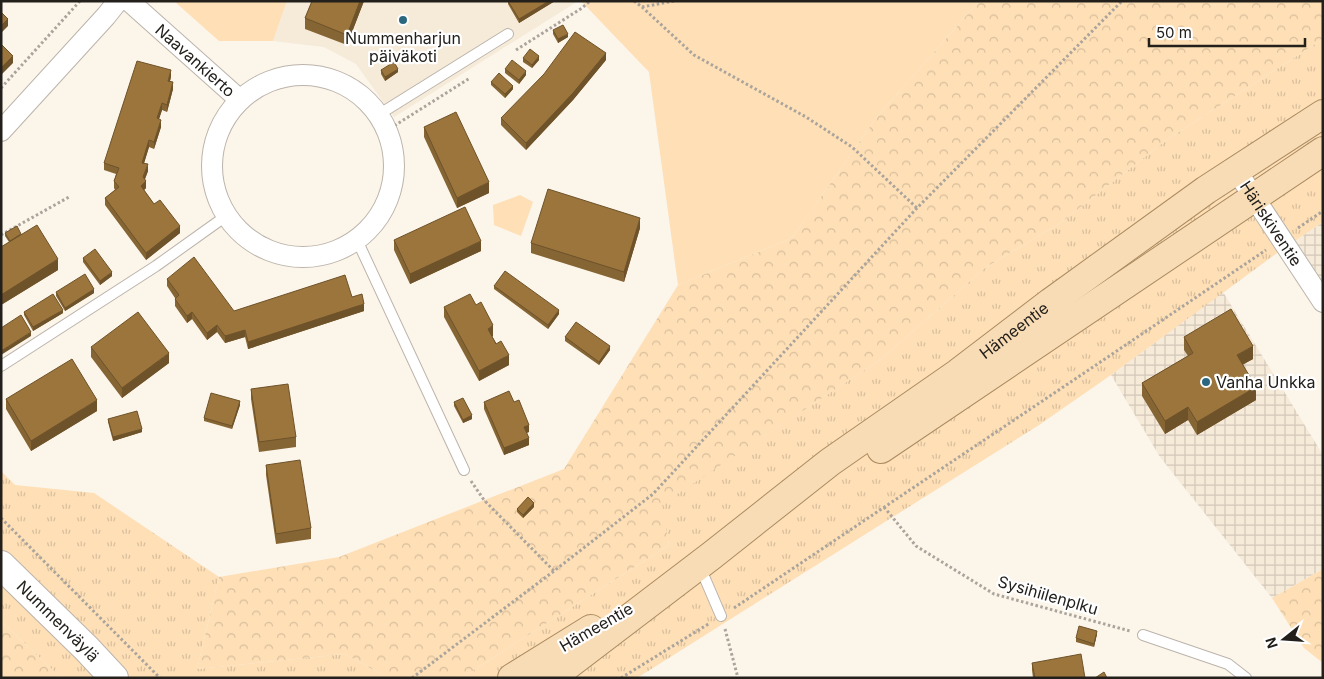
<svg xmlns="http://www.w3.org/2000/svg" width="1324" height="679" viewBox="0 0 1324 679" font-family="Inter,sans-serif">
  <defs>
    <pattern id="industrial-grid" width="8" height="8" patternUnits="userSpaceOnUse" patternTransform="scale(1.25)"><rect width="8" height="8" fill="#f6ead9"/><path d="M0 4h8M4 0v8" fill="none" stroke="#d3c8ba"/></pattern>
    <pattern id="grass-tufts" width="24" height="20" patternUnits="userSpaceOnUse" patternTransform="scale(1.25)"><rect width="24" height="20" fill="#fedfb6"/><path d="M3 7l-1-3M5 7V3M7 7l1-3M15 17l-1-3M17 17v-4M19 17l1-3" fill="none" stroke="#d9bf9c"/></pattern>
    <pattern id="forest-crowns" width="20" height="18" patternUnits="userSpaceOnUse" patternTransform="scale(1.25)"><rect width="20" height="18" fill="#fedfb6"/><path d="M2 6a3 3 0 1 1 6 0M12 15a3 3 0 1 1 6 0" fill="none" stroke="#d9bf9c"/></pattern>
  </defs>
  <rect width="100%" height="100%" fill="#fcf5ea"/>
  <path fill="#f6ead9" d="M287,1H578L394,117L356,64L324,47L273,41Z"/>
  <path fill="url(#industrial-grid)" d="M1323,222V286L1295,241Z
    M1223,292L1323,455V569L1272,598L1160,457L1111,375Z"/>
  <path fill="url(#grass-tufts)" d="M1323,39V222L1277,253L1111,375L1039,425L637,678H461L669,545L661,504L881,359L986,267L1059,224L1165,141Z
    M1,471L15,485L94,493L219,577L197,669L345,654L388,678H61L1,621Z"/>
  <path fill="url(#forest-crowns)" d="M979,1H1323V39L1165,141L1059,224L986,267L881,359L662,504L669,545L461,678H388L345,654L197,669L219,577L339,557L564,469L678,285L792,238L876,118Z
    M1323,569V663L1304,648L1272,598Z
    M1,621L61,678H1Z"/>
  <path fill="#fedfb6" d="M174,1H287L273,41H219Z
    M581,1H979L876,118L792,238L678,285L649,72Z
    M520,195L533,202L521,236L494,225L493,205Z"/>
  <g fill="none" stroke-linecap="round" stroke-linejoin="round">
    <g stroke="#bcb4ab" stroke-width="12">
      <path id="lane" d="M378,115L508,34
        M357,240L464,470
        M1,366L156,266L226,216
        M700,567L721,616
        M1143,635L1228,664L1246,678"/>
    </g>
    <g stroke="#bcb4ab" stroke-width="22">
      <g id="street">
        <path id="s1" d="M129,1L240,100"/>
        <circle cx="303" cy="166" r="91"/>
        <path d="M1,131L106,16L118,1"/>
        <path id="s2" d="M1236,170L1323,302"/>
      </g>
    </g>
    <g stroke="#bcb4ab" stroke-width="30">
      <g id="secondary">
        <path id="s3" d="M1,565L87,649L114,678"/>
      </g>
    </g>
    <g stroke="#ab8b60" stroke-width="30">
      <g id="primary">
        <path d="M881,449L1323,151"/>
        <path d="M512,678L591,629"/>
        <path id="s4" d="M551,678L711,556L830,462L958,373L1051,302L1206,190L1323,114"/>
      </g>
    </g>
    <path stroke="#aaa49c" stroke-width="3" stroke-dasharray="2.5 2.5" stroke-linecap="butt" d="M634,1L642,7L694,55L806,117L852,147L917,208
      M642,7L674,1
      M516,50L582,8L590,1
      M1,88L80,1
      M386,131L470,78
      M1298,228L1323,211
      M1,235L69,197
      M471,481L484,500L554,571
      M884,507L916,546L994,594L1130,631
      M1,518L160,678
      M734,608L1096,365L1266,250
      M725,629L738,678
      M412,678L554,571L653,494L917,208L1122,1
      M621,678L710,623"/>
    <use href="#lane" stroke="#fff" stroke-width="10"/>
    <use href="#street" stroke="#fff" stroke-width="20"/>
    <use href="#secondary" stroke="#fff" stroke-width="28"/>
    <use href="#primary" stroke="#f8dcb5" stroke-width="28"/>
  </g>
  <path fill="#866534" d="M312,1H364L347,45L305,29V18Z
    M508,1H555L519,23L508,4Z
    M553,30L568,37L558,43L553,34Z
    M523,58L539,60L532,68L523,62Z
    M606,60L573,100L526,150L501,125V118Z
    M505,69L526,75L519,84L505,73Z
    M381,70L398,72L385,81L381,74Z
    M171,77L170,81L173,89L167,112L162,110L159,119L161,127L154,149L149,147L144,163L148,171L145,179L146,188L144,190L154,204L180,233L146,260L105,205V198L115,190L114,188V181L116,174L104,170V163Z
    M491,82L513,89L505,98L491,85Z
    M424,127L489,193L457,208L424,137Z
    M640,228L624,282L531,253V243Z
    M5,233L21,235L58,270L1,305V247L9,242L5,236Z
    M394,240L481,251L410,284L394,250Z
    M83,258L112,276L100,285L83,262Z
    M167,279L234,311L352,297L364,311L248,349L245,337L225,343L217,332L207,340L192,319L187,323L175,306V298L167,286Z
    M494,286L559,314L548,329L494,289Z
    M56,292L94,293L65,311L56,296Z
    M444,307L493,336H492L509,365L479,381L444,317Z
    M24,312L63,313L33,331L24,315Z
    M565,337L610,350L599,365L565,341Z
    M1184,337L1253,359L1243,364L1256,400L1197,435L1188,420L1165,434L1142,396V383L1188,356L1184,350Z
    M91,347L169,363L122,398L91,357Z
    M251,389L296,437V447L259,452L251,399Z
    M6,399L97,411L31,451L6,409Z
    M454,402L472,419L463,423L454,406Z
    M484,402H514L529,432L526,433L529,445L504,455L484,409Z
    M240,405L232,429L204,421V418Z
    M108,419L142,432L113,441L108,422Z
    M266,465L311,528V539L276,544L266,475Z
    M534,507L523,518L517,512V509Z
    M1097,634L1094,647L1076,642V638Z
    M1032,663L1085,678H1033L1032,670Z"/>
  <path fill="#6d522a" d="M360,1H364L347,45V35Z
    M549,1H555L519,23V19Z
    M8,19V26L1,33V26Z
    M568,34V37L558,43V39Z
    M606,53V60L573,100L526,150V143Z
    M13,56V63L1,75V68Z
    M539,56V60L532,68V65Z
    M398,69V72L385,81V77Z
    M171,70V77L168,88V81Z
    M526,71V75L519,84V80Z
    M173,82V89L167,112V105Z
    M513,86V89L505,98V94Z
    M162,103V110L157,125V118Z
    M161,120V127L154,149V142Z
    M149,140V147L142,170V163Z
    M148,164V171L143,184L146,181V188L141,193V186Z
    M489,182V193L457,208V198Z
    M640,218V228L624,282V272Z
    M180,226V233L146,260V253Z
    M481,241V251L410,284V274Z
    M58,259V270L1,305V295Z
    M112,272V276L100,285V281Z
    M94,289V293L65,311V308Z
    M364,304V311L248,349V342Z
    M63,310V313L33,331V327Z
    M559,310V314L548,329V325Z
    M192,312V319L187,323V316Z
    M217,325V332L207,340V333Z
    M493,325V336L488,339V329Z
    M245,330V337L225,343V336Z
    M31,332V336L1,355V351Z
    M610,346V350L599,365V362Z
    M1253,346V359L1237,368V355Z
    M169,353V363L122,398V388Z
    M509,355V365L479,381V371Z
    M1256,387V400L1197,435V422Z
    M97,400V411L31,451V441Z
    M240,401V405L232,429V426Z
    M1188,407V420L1165,434V421Z
    M472,415V419L463,423V420Z
    M529,425V432L524,434V427Z
    M142,429V432L113,441V437Z
    M529,438V445L504,455V448Z
    M534,503V507L523,518V515Z
    M1097,631V634L1094,647V644Z"/>
  <path fill="#9c753c" stroke="#6d522a" d="M312,1H360L347,35L305,18Z
    M508,1H549L519,19Z
    M1,12L8,19L1,26Z
    M563,25L568,34L558,39L553,30Z
    M575,32L606,53L573,93L526,143L501,118L544,74Z
    M1,44L13,56L1,68Z
    M530,49L539,56L532,65L523,58Z
    M512,60L526,71L519,80L505,69Z
    M137,61L171,70L168,81L173,82L167,105L162,103L157,118L161,120L154,142L149,140L142,163L148,164L143,177L146,181L141,186L154,204L160,200L180,226L146,253L105,198L119,187L114,181L119,168L104,163Z
    M394,62L398,69L385,77L381,70Z
    M499,73L513,86L505,94L491,82Z
    M456,112L489,182L457,198L424,127Z
    M548,189L640,218L624,272L531,243Z
    M465,207L481,241L410,274L394,240Z
    M37,225L58,259L1,295V247Z
    M17,226L21,234L10,241L5,233Z
    M95,249L112,272L100,281L83,258Z
    M194,257L234,311L345,275L352,297L362,294L364,304L248,342L245,330L225,336L217,325L207,333L192,312L187,316L175,299L179,295L167,279Z
    M505,271L559,310L548,325L494,286Z
    M85,274L94,289L65,308L56,292Z
    M53,294L63,310L33,327L24,312Z
    M470,294L476,305L481,302L493,325L488,329L496,344L501,341L509,355L479,371L444,307Z
    M1231,309L1253,346L1237,355L1256,387L1197,422L1188,407L1165,421L1142,383L1193,353L1184,337Z
    M138,312L169,353L122,388L91,347Z
    M21,315L31,332L1,351V328Z
    M576,322L610,346L599,362L565,337Z
    M72,359L97,400L31,441L6,399Z
    M288,384L296,437L259,442L251,389Z
    M509,391L514,402L519,400L529,425L524,427L529,438L504,448L484,402Z
    M211,393L240,401L232,426L204,418Z
    M463,398L472,415L463,420L454,402Z
    M137,411L142,429L113,437L108,419Z
    M300,460L311,528L276,534L266,465Z
    M528,497L534,503L523,515L517,509Z
    M1079,626L1097,631L1094,644L1076,638Z
    M1081,654L1085,678H1035L1032,663Z
    M1104,672L1107,678H1095Z"/>
  <g fill="#2b687f" stroke="#fff" stroke-width="2">
    <circle cx="403" cy="20" r="5"/>
    <circle cx="1206" cy="382" r="5"/>
  </g>
  <g text-anchor="middle" dominant-baseline="central" stroke-width="4.5" stroke-linejoin="round" paint-order="stroke">
    <g font-size="16" fill="#23201c" stroke="#fff">
      <text x="403" y="38">Nummenharjun<tspan x="403" dy="18">päiväkoti</tspan></text>
      <text x="1216" y="382" text-anchor="start">Vanha Unkka</text>
    </g>
    <g font-size="16" fill="#23201c" stroke="#fff">
      <text stroke="none"><textPath href="#s1" startOffset="89">Naavankierto</textPath></text>
      <text stroke="none"><textPath href="#s2" startOffset="64">Häriskiventie</textPath></text>
      <text stroke="none"><textPath href="#s4" startOffset="579">Hämeentie</textPath></text>
      <text transform="translate(1048 595) rotate(16)">Sysihiilenplku</text>
      <text stroke="none"><textPath href="#s3" startOffset="80">Nummenväylä</textPath></text>
      <text transform="translate(596 627) rotate(-30)">Hämeentie</text>
    </g>
  </g>
  <rect width="1324" height="679" fill="none" stroke="#23201c" stroke-width="5"/>
  <g transform="translate(1284 639) rotate(253)" stroke="#ffffff" stroke-width="4" paint-order="stroke">
  <path d="M0-4L9 19L0 12L-9 19Z" fill="#23201c"/>
  <text y="-8" font-size="14" font-weight="bold" text-anchor="middle" fill="#23201c">N</text>
  </g>
  <path d="M1149 38v8h156v-8" fill="none" stroke="#23201c" stroke-width="2.5"/>
  <text x="1156" y="38" font-size="15" fill="#23201c" stroke="#ffffff" stroke-width="4" paint-order="stroke">50 m</text>
</svg>
